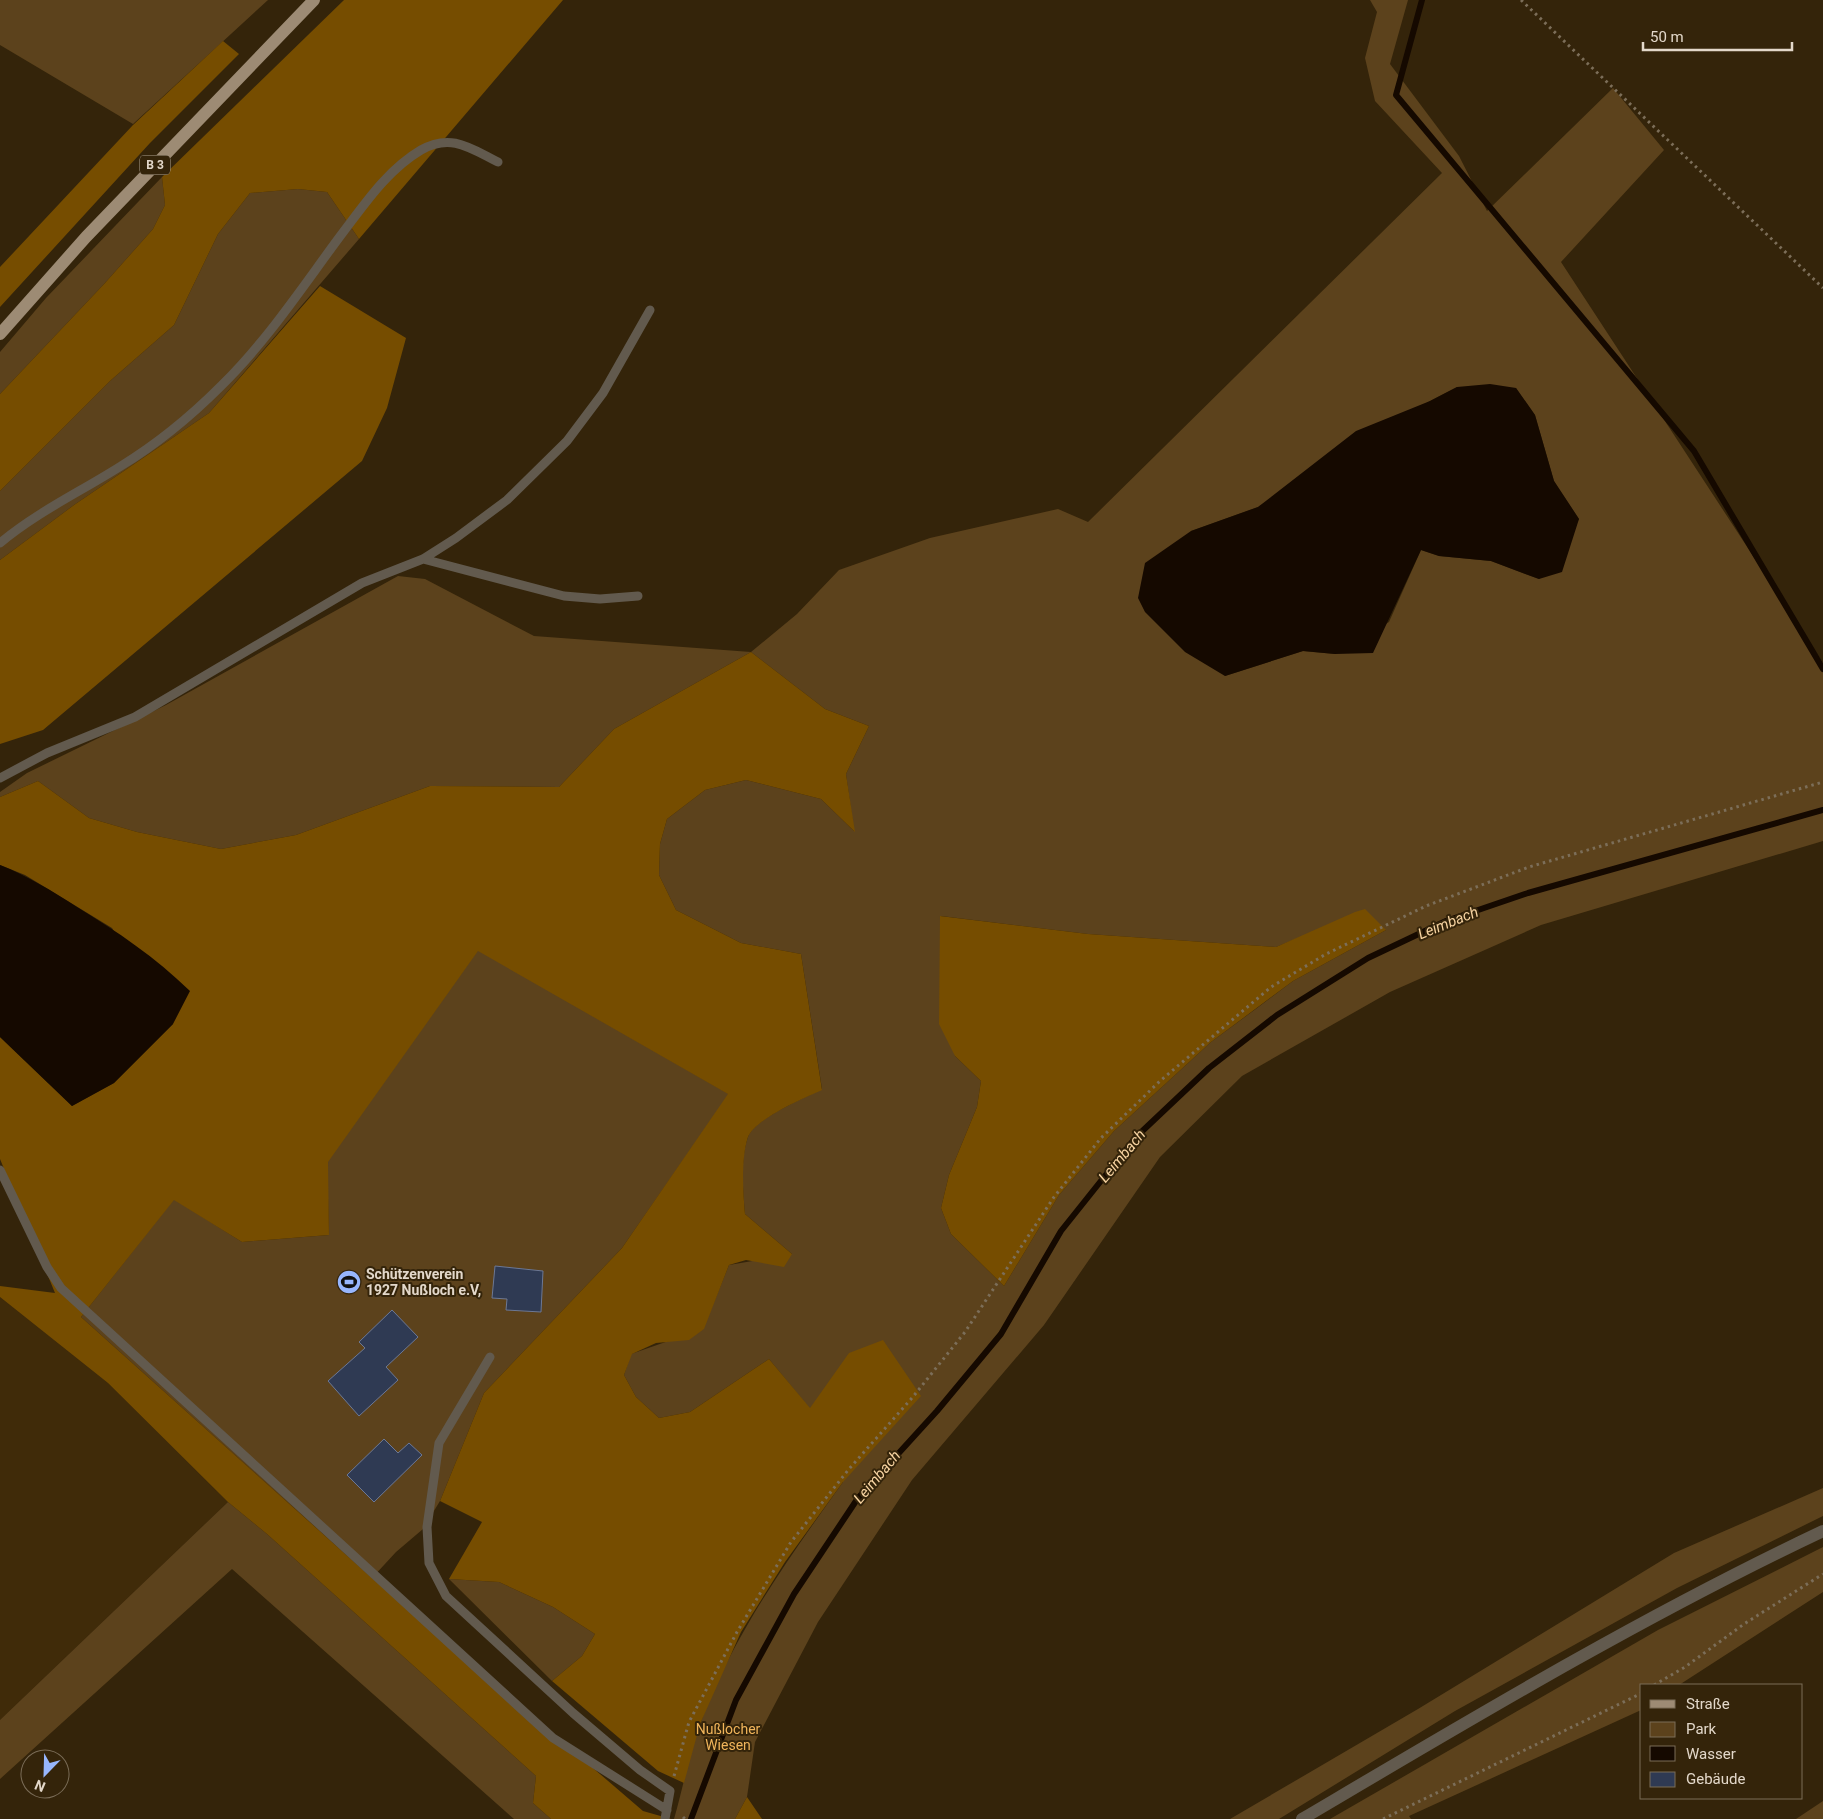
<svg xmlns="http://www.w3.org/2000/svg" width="1823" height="1819" viewBox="0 0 1823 1819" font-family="Roboto,sans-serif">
  <rect width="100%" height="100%" fill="#34240a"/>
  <path fill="#402b09" d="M0,1297L108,1383L228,1502L0,1720Z"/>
  <path fill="#5c421c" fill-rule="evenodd" d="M0,0H268L133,124L0,45Z
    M1370,0H1408L1390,64L1459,156L1487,211L1613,88L1664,150L1561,262L1823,663V841L1541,925L1390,992L1242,1076L1160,1157L1044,1325L912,1480L818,1622L755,1742L747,1797L735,1819H674C683,1788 689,1754 700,1724C733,1635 788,1559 843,1482L824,1391L810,1409L769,1359L690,1412L659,1418L636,1397L624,1375L631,1354L703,1329L729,1265L792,1254L745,1214C743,1191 740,1159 748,1137C754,1119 804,1098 822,1089L801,954L741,943L676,910L659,875L660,844L667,819L705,790L746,780L821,799L854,831L846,774L869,726L825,709L751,652L614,729L559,787L430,786L296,835L221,849L137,832L89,818L38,781L0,797V792L27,773L166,705L398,576L425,579L534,636L751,652L797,614L839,570L930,538L1058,509L1088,522L1442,173L1375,101L1365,58L1377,12ZM1457,387L1516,388L1535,415L1554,481L1579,519L1539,579L1491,561L1439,556L1421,550L1389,622L1335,654L1303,651L1225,676L1191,531L1258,507L1430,401ZM941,916L1088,934L1276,947L1313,932L1386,930L1293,981L1253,1011L1211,1042L1114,1131L1059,1195L1004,1286L951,1234L941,1208L949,1175L977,1107L981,1081L955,1056Z
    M162,177L165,205L153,229L105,283L0,394V352L46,298Z
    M298,189L327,192L359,239L209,413L74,505L0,560V491L110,381L174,325L218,234L250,193Z
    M478,950L729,1094L622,1248L484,1393L440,1501L423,1529L396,1552L372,1578L81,1317L174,1199L242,1242L329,1235L327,1162Z
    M1823,1488V1516L1677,1588L1455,1711L1279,1819H1230L1418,1709L1674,1553Z
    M228,1502L267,1534L536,1776L533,1803L551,1819H514L232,1569L0,1779V1720Z
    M1823,1547V1592L1679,1685H1642V1710L1639,1711L1409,1816L1411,1819H1330L1658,1630Z
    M449,1579L499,1582L553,1607L595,1634L582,1656L552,1681Z
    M1823,1801V1819H1796Z"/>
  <path fill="#764d00" d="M344,0H563L359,239L327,192L298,189L250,193L218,234L174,325L110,381L0,491V394L105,283L153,229L165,205L162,177Z
    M223,41L239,54L150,143L0,307V267L133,125Z
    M320,286L406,338L387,408L362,461L43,730L0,744V560L74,505L209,413Z
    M751,652L825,709L869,726L846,774L855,832L821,799L746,780L705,790L667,819L660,844L659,875L676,910L741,943L801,954L822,1090C804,1098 755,1119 748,1137C741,1158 743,1192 745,1214L792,1254L784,1267L746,1260L729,1265L704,1329L689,1340L656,1343L632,1354L624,1375L636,1397L659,1418L690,1412L769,1359L810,1408L849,1353L883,1340L921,1396L843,1482L785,1562L741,1632L700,1724L684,1783L658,1771L552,1681L582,1656L595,1634L553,1607L499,1582L449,1579L482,1522L440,1501L484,1393L622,1248L728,1094L478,951L328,1162L329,1235L242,1242L174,1200L81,1317L372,1578L643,1811L671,1819H551L533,1803L536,1776L267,1534L228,1502L108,1383L0,1297V1286L55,1293L0,1159V1037L72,1106L114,1083L173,1024L112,928L25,875L0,865V797L38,781L89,818L137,832L221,849L296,835L430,786L559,787L614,729Z
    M1365,909L1386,930L1293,981L1211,1042L1114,1131L1059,1195L1004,1286L951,1234L941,1208L949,1175L977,1107L981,1081L955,1056L939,1024L940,916L1088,934L1276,947L1355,912Z
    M747,1797L762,1819H735Z"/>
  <path fill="#150900" d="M1490,384L1516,388L1535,415L1554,481L1579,519L1562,572L1539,579L1491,561L1439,556L1421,550L1373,653L1335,654L1303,651L1225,676L1185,652L1145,612L1138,598L1145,563L1191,531L1258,507L1356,431L1430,401L1457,387Z
    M0,865C28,876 52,891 77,907C118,932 155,957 190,991L173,1024L114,1083L72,1106L0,1037Z"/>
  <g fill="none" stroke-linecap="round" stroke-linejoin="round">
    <path stroke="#150900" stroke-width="6" d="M1422,0L1396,95L1694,451L1823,669
      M691,1819L736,1700L794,1594L858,1498L937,1411L1001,1334L1061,1231L1136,1137L1209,1068L1277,1015L1368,958L1446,921L1528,893L1823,810"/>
  </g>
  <path fill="#2f3a53" stroke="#6c7895" d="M495,1266L543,1271L541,1312L506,1310L507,1299L492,1298Z
    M392,1310L418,1337L386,1367L398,1380L359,1416L328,1381L365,1348L359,1342Z
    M384,1439L398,1453L409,1443L422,1455L374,1502L347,1475Z"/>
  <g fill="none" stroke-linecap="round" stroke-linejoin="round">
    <path stroke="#7c6e59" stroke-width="3" stroke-dasharray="2.5 4" stroke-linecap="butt" d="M1521,0L1823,288
      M1654,1685L1685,1667L1744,1624L1823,1574
      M674,1776L689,1722L737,1632L791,1542L849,1469L912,1398L965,1332L1054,1197L1101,1138L1160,1081L1271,987L1326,954L1426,906L1529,867L1823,782
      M683,1817L685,1819
      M1383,1819L1642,1693"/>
    <path stroke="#625a4e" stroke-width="9" d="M0,543C37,512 80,492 121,466C157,444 191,416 221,386C267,341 303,286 341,235C364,205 387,170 421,150C451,133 470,148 498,162
      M423,559L564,596L600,599L638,596
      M0,778L47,753L135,717L362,583L423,559L456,538L507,500L567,441L603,393L650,310
      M0,1170L47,1267L61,1288L553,1738L667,1810
      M490,1357L439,1443L427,1527L429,1563L446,1596L573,1713L640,1770L670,1791L665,1819"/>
    <path stroke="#625a4e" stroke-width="12" d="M1302,1819C1473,1718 1643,1616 1823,1531"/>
    <path stroke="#9d8b74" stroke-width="12" d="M0,334L86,237L314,0"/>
  </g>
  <defs>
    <g id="stadium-disc" transform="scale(1.25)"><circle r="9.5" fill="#97b6fd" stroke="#34240a"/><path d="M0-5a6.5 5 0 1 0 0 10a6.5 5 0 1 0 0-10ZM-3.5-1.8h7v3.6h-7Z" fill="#111"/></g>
  </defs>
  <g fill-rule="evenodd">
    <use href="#stadium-disc" x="349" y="1282"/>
  </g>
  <g text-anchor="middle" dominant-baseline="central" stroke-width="4" stroke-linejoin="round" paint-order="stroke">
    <rect fill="#34240a" stroke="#aea290" stroke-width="1" x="140" y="155.5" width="30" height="19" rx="4"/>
    <g font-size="12" font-weight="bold" fill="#e3d8ca">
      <text x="155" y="165">B 3</text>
    </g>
    <g font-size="14" font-weight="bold" fill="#e3d8ca" stroke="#34240a" text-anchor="start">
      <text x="366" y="1274">Schützenverein<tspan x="366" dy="16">1927 Nußloch e.V,</tspan></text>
    </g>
    <g font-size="14" fill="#f1b55b" stroke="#34240a">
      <text x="728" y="1729">Nußlocher<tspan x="728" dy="16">Wiesen</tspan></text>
    </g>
    <g font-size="15" font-style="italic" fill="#f7d3a1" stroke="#34240a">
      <text transform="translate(1448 923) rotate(-22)">Leimbach</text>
      <text transform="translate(1122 1156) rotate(-50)">Leimbach</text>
      <text transform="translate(877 1477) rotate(-50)">Leimbach</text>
    </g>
  </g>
  <rect x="1640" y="1684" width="162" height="115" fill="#34240a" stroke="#7a6c57"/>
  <rect x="1650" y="1700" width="25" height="8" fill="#9d8b74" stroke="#7a6c57"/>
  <text x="1686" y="1709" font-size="15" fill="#e3d8ca">Straße</text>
  <rect x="1650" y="1722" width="25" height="15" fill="#5c421c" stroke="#7a6c57"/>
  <text x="1686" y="1734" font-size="15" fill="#e3d8ca">Park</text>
  <rect x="1650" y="1746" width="25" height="15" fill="#150900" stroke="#7a6c57"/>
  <text x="1686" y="1759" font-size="15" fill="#e3d8ca">Wasser</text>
  <rect x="1650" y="1772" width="25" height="15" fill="#2f3a53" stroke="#7a6c57"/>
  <text x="1686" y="1784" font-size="15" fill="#e3d8ca">Gebäude</text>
  <g transform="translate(45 1774) rotate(203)"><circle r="24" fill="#34240a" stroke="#7a6c57"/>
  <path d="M0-4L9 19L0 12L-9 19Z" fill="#97b6fd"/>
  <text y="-8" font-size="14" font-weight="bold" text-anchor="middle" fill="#e3d8ca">N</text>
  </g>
  <path d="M1643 42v8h149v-8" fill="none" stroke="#e3d8ca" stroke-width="2.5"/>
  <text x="1650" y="42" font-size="15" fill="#e3d8ca" stroke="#34240a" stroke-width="4" paint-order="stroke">50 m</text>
</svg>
